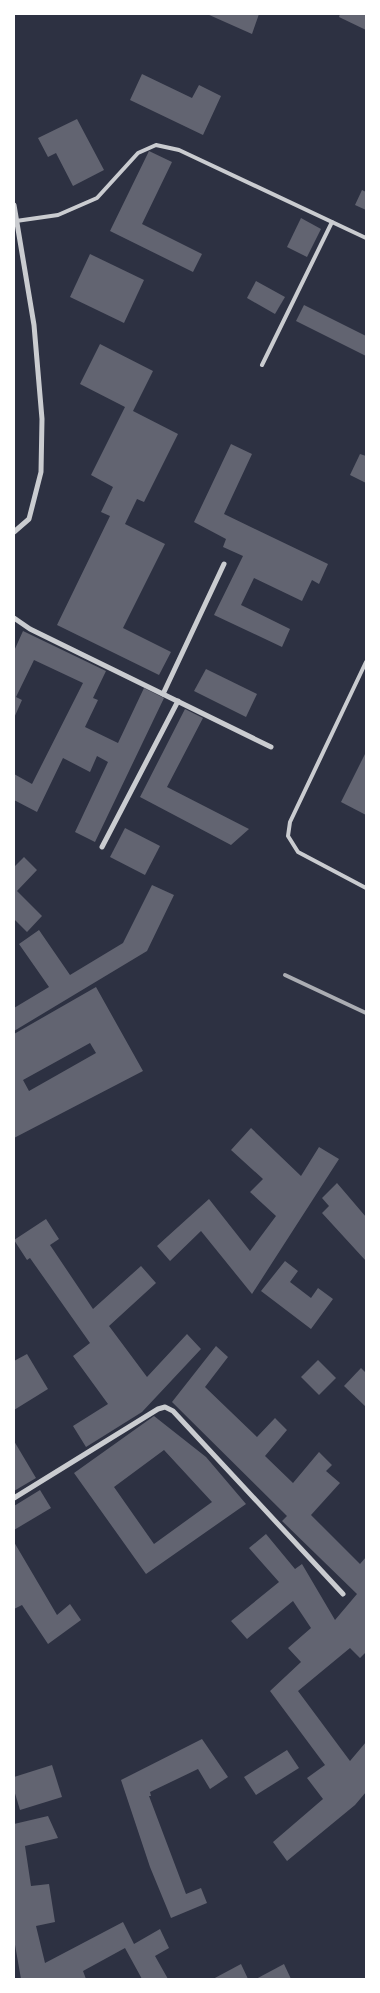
<svg xmlns="http://www.w3.org/2000/svg" width="380" height="1993" viewBox="0 0 380 1993" font-family="Commissioner,sans-serif">
<rect width="100%" height="100%" fill="#2d3142"/>
<g fill="#626471" fill-rule="evenodd">
<polygon points="207,14 259,14 252,34"/>
<polygon points="340,14 366,14 366,30 339,17"/>
<polygon points="142,74 192,98 199,85 221,96 203,135 130,100"/>
<polygon points="77,119 104,170 73,186 56,153 48,157 38,138"/>
<polygon points="149,151 172,162 142,224 202,254 193,272 110,231"/>
<polygon points="362,190 366,192 366,210 355,205"/>
<polygon points="301,218 321,229 307,257 287,247"/>
<polygon points="90,254 144,280 124,323 70,297"/>
<polygon points="256,281 285,297 275,314 247,298"/>
<polygon points="304,305 366,336 366,356 296,321"/>
<polygon points="100,344 153,371 133,411 178,434 144,502 137,499 125,524 165,544 123,628 171,652 159,675 57,625 110,516 101,512 113,487 91,475 125,407 80,384"/>
<polygon points="231,444 252,454 224,514 328,564 319,584 312,580 302,601 254,578 241,605 290,629 282,647 214,615 243,556 223,547 226,539 194,522"/>
<polygon points="360,454 366,456 366,483 350,475"/>
<polygon points="23,631 106,671 93,698 98,700 85,727 118,743 144,688 164,698 95,842 75,832 108,762 97,756 90,772 63,758 37,812 14,800 14,774 32,784 83,683 34,660 16,697 22,700 14,718 14,651"/>
<polygon points="206,669 257,694 246,717 194,691"/>
<polygon points="185,709 203,718 167,787 249,829 231,845 140,797"/>
<polygon points="366,752 366,815 341,802"/>
<polygon points="125,828 160,846 145,875 110,857"/>
<polygon points="24,857 37,870 17,891 42,916 27,932 14,919 14,867"/>
<polygon points="152,885 174,895 147,951 14,1031 14,1008 49,987 19,944 39,930 70,975 123,943"/>
<path d="M96 987 143 1071 14 1138V1034ZM90 1043 96 1053 29 1091 23 1080Z"/>
<polygon points="251,1128 301,1176 319,1147 339,1159 252,1294 201,1231 170,1261 157,1246 209,1199 250,1251 276,1216 250,1192 263,1179 231,1150"/>
<polygon points="337,1183 366,1217 366,1261 322,1213 329,1206 322,1198"/>
<polygon points="46,1219 59,1239 50,1245 93,1309 141,1266 156,1283 109,1326 147,1377 187,1334 201,1349 142,1412 86,1447 73,1426 108,1404 73,1356 90,1343 30,1258 27,1260 14,1240"/>
<polygon points="285,1261 298,1271 290,1282 311,1298 318,1288 333,1299 311,1329 261,1291"/>
<polygon points="216,1346 228,1357 205,1387 257,1437 275,1418 287,1430 265,1456 293,1483 319,1452 332,1465 326,1471 340,1483 311,1515 360,1564 366,1557 366,1652 360,1658 350,1648 298,1691 350,1761 366,1742 366,1792 355,1805 287,1861 273,1842 323,1799 307,1778 325,1765 270,1691 301,1662 288,1648 311,1628 293,1601 247,1639 231,1621 279,1582 249,1548 266,1534 295,1569 302,1564 335,1620 357,1594 282,1521 287,1516 172,1402"/>
<polygon points="27,1354 48,1389 14,1410 14,1361"/>
<polygon points="318,1360 336,1378 319,1395 301,1377"/>
<polygon points="361,1368 366,1373 366,1407 344,1386"/>
<path d="M154 1416 206 1457 246 1504 146 1574 74 1473ZM164 1450 212 1502 154 1544 114 1487Z"/>
<polygon points="14,1441 36,1478 14,1491"/>
<polygon points="40,1490 51,1508 14,1530 14,1506"/>
<polygon points="14,1542 57,1615 70,1604 81,1620 48,1644 22,1605 14,1609"/>
<polygon points="202,1739 228,1777 210,1789 198,1769 150,1792 151,1796 149,1796 186,1894 201,1888 207,1903 171,1918 150,1867 121,1780"/>
<polygon points="287,1750 299,1768 256,1795 244,1777"/>
<polygon points="52,1765 62,1797 20,1810 14,1790 14,1777"/>
<polygon points="48,1816 58,1838 25,1846 31,1886 49,1884 55,1922 36,1926 45,1963 123,1922 134,1944 160,1929 169,1948 155,1956 168,1979 142,1979 125,1948 83,1971 86,1979 21,1979 14,1939 14,1824"/>
<polygon points="241,1964 248,1979 213,1979"/>
<polygon points="284,1964 291,1979 256,1979"/>
</g>
<g fill="none" stroke-linecap="round" stroke-linejoin="round">
<g stroke="#caccd0" stroke-width="4">
<polyline points="16,221 58,215 97,198 138,153 156,145 179,150 366,238"/>
<polyline points="262,365 332,222"/>
<polyline points="366,662 290,822 288,836 298,852 366,888"/>
</g>
<g stroke="#caccd0" stroke-width="5">
<polyline points="14,205 34,325 42,419 41,472 29,519 14,532"/>
<polyline points="14,618 30,629 271,747"/>
<polyline points="163,694 224,564"/>
<polyline points="102,847 178,701"/>
<polyline points="14,1498 158,1409 165,1407 173,1411 343,1594"/>
</g>
<polyline stroke="#abadb3" stroke-width="4" points="285,975 366,1013"/>
</g>
<rect width="380" height="1993" fill="none" stroke="#ffffff" stroke-width="30"/>
</svg>
